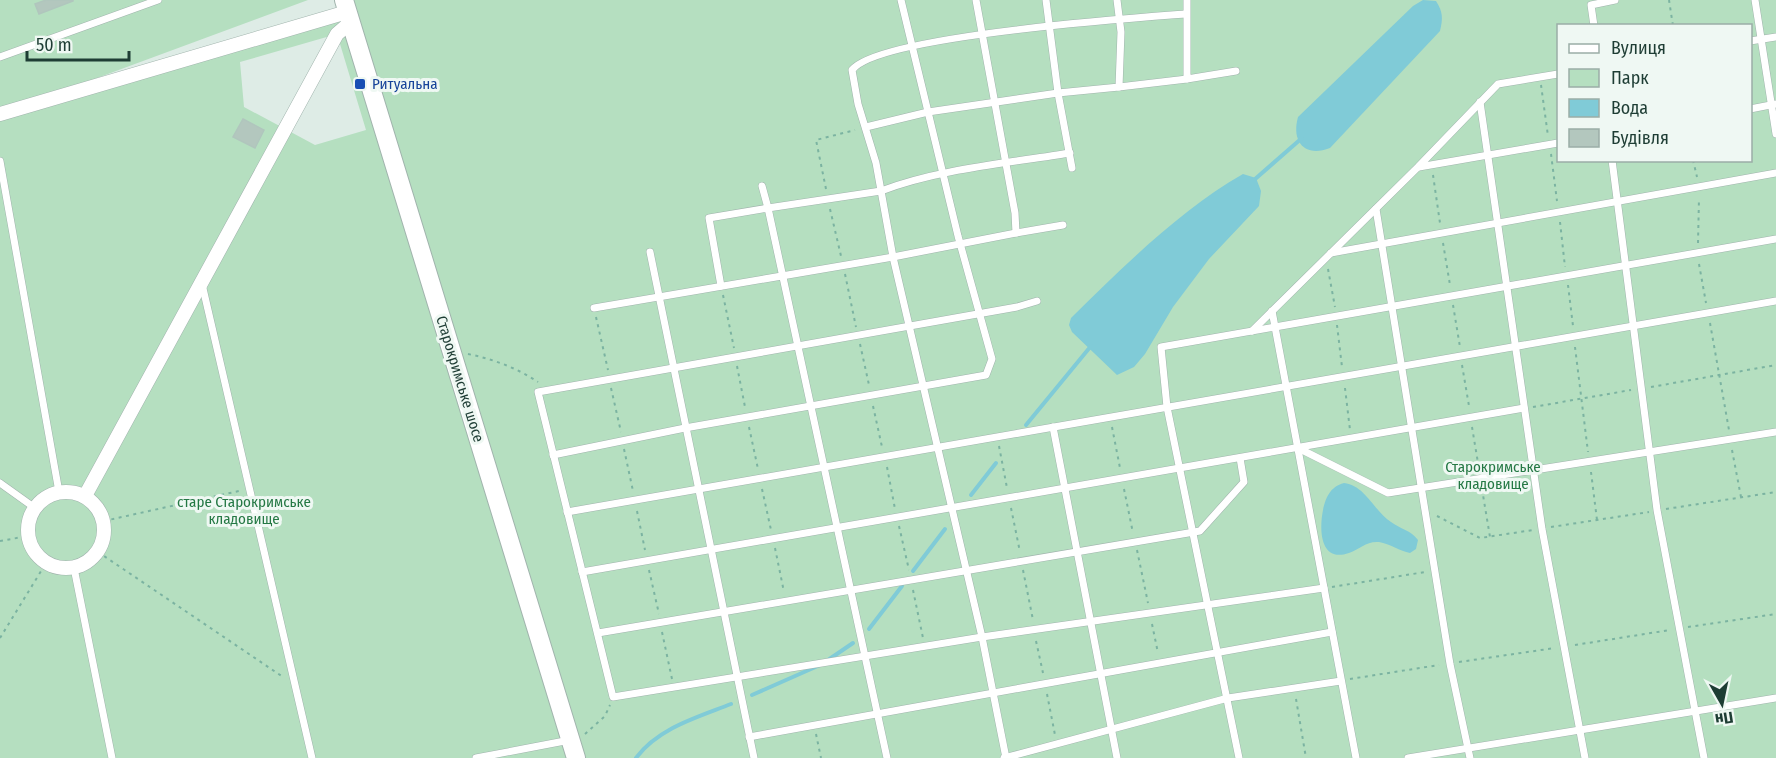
<svg xmlns="http://www.w3.org/2000/svg" width="1776" height="758" viewBox="0 0 1776 758" font-family="'Fira Sans Condensed',sans-serif">
<rect width="100%" height="100%" fill="#deece6"/>
<path fill="#b5dfc0" fill-rule="evenodd" d="M0 0H308L5 112 347 12 344 0H1776V758H0ZM1558 26H1750V160H1558ZM337 34 366 130 315 145 244 107 240 62Z"/>
<g fill="#80cbd7">
<path d="M1423 0 1436 1C1443 12 1443 18 1440 31L1330 148C1305 158 1291 142 1298 117L1413 6Z"/>
<path d="M1243 174 1256 178 1261 191 1259 206 1209 259 1173 307 1145 354 1134 367 1117 375 1072 332 1069 325 1071 318C1122 268 1181 209 1243 174Z"/>
<path d="M1344 483C1366 486 1373 510 1391 522 1400 529 1411 530 1418 540L1416 549 1410 553C1400 551 1390 544 1379 542 1366 541 1360 549 1349 553 1320 563 1319 530 1323 510 1326 497 1330 487 1344 483Z"/>
</g>
<g fill="none" stroke-linecap="round" stroke-linejoin="round">
<g stroke="#80cbd7" stroke-width="4">
<polyline points="1254,180 1302,138"/>
<polyline points="1026,425 1091,346"/>
<polyline points="971,495 996,463"/>
<polyline points="913,571 945,529"/>
<polyline points="869,629 902,586"/>
<polyline points="828,660 853,643"/>
<polyline points="752,695 820,665"/>
<path d="M636 758C658 728 698 717 731 704"/>
</g>
</g>
<g fill="#b3c7be" stroke="#b0c6bd" stroke-width="1.5">
<polygon points="46,0 73,0 73,1 39,14 35,4"/>
<polygon points="243,119 264,130 255,148 233,137"/>
</g>
<g fill="none" stroke-linecap="round" stroke-linejoin="round">
<g stroke="#a1b4ad" stroke-width="8">
<g id="service">
<polyline points="976,0 1015,213 1016,233 1063,225"/>
<polyline points="1046,0 1058,93 1119,87 1121,32 1117,0"/>
<polyline points="1187,0 1187,79 1236,71"/>
<polyline points="1755,0 1776,134"/>
<polyline points="1594,26 1591,5 1615,0"/>
<polyline points="1750,41 1776,37"/>
<polyline points="0,57 158,0"/>
<polyline points="1119,87 1187,79"/>
<polyline points="1480,102 1542,529 1585,758"/>
<polyline points="1750,109 1776,104"/>
<polyline points="866,127 928,112 1058,93 1072,168"/>
<polyline points="1612,160 1657,510 1704,758"/>
<polyline points="0,161 59,492"/>
<polyline points="1419,167 1558,143"/>
<path d="M762 186 768 208 881 191C938 169 1009 163 1070 153"/>
<polyline points="1376,209 1450,664 1470,758"/>
<polyline points="650,252 754,758"/>
<polyline points="1331,253 1776,173"/>
<polyline points="202,284 312,758"/>
<polyline points="721,286 709,218 768,208 887,758"/>
<polyline points="1037,301 1017,307 538,392 613,697 982,637 1324,588"/>
<polyline points="594,308 893,257 1016,233"/>
<polyline points="1272,311 1356,758"/>
<polyline points="1252,331 1418,167 1498,84 1558,74"/>
<polyline points="1053,427 1117,758"/>
<polyline points="1298,448 1388,493 1776,432"/>
<polyline points="553,455 685,428 986,375 992,359 958,236 901,0"/>
<polyline points="0,483 35,508"/>
<polyline points="567,512 1776,301"/>
<polyline points="74,568 112,758"/>
<polyline points="582,572 1524,408"/>
<polyline points="598,633 1200,531 1244,482 1240,458"/>
<polyline points="749,737 1332,632"/>
<polyline points="476,758 570,740"/>
<polyline points="1004,758 1228,698 1341,681"/>
<path d="M1006 758 982 637 893 257 876 163 858 104 852 70C878 36 1133 18 1185 14"/>
<polyline points="1239,758 1167,407 1161,347 1776,239"/>
<polyline points="1408,758 1776,698"/>
</g>
</g>
<g stroke="#a1b4ad" stroke-width="15">
<g id="minor">
<polyline points="0,114 347,12"/>
<circle cx="66" cy="530" r="38"/>
<polyline points="85,496 337,34 351,22"/>
</g>
</g>
<g stroke="#a1b4ad" stroke-width="20">
<polyline id="tertiary" points="344,0 576,758"/>
</g>
<g stroke="#7bb3a1" stroke-width="2" stroke-dasharray="3 4.5" stroke-linecap="butt">
<polyline points="1669,0 1673,26"/>
<polyline points="1541,85 1548,136"/>
<polyline points="1551,154 1557,201"/>
<polyline points="1693,160 1697,177"/>
<polyline points="1433,175 1440,223"/>
<polyline points="826,189 816,140 855,130"/>
<polyline points="830,209 841,256"/>
<polyline points="1560,222 1565,267"/>
<polyline points="1443,243 1450,285"/>
<polyline points="1698,243 1699,198"/>
<polyline points="1699,264 1706,303"/>
<polyline points="1328,269 1335,307"/>
<polyline points="845,274 856,327"/>
<polyline points="1568,285 1573,326"/>
<polyline points="723,295 734,348"/>
<polyline points="1453,305 1460,347"/>
<polyline points="596,317 608,370"/>
<polyline points="1710,323 1729,430"/>
<polyline points="1337,325 1342,367"/>
<polyline points="860,344 869,385"/>
<polyline points="1575,347 1588,452"/>
<path d="M468 354C493 359 517 368 538 382"/>
<polyline points="1462,365 1469,406"/>
<polyline points="737,366 745,407"/>
<polyline points="1651,387 1776,365"/>
<polyline points="611,388 621,432"/>
<polyline points="1345,388 1350,430"/>
<polyline points="873,406 882,447"/>
<polyline points="1533,407 1631,390"/>
<polyline points="749,427 758,469"/>
<polyline points="1112,427 1120,468"/>
<polyline points="1472,427 1479,469"/>
<polyline points="999,446 1007,488"/>
<polyline points="624,449 633,491"/>
<polyline points="1732,450 1741,497"/>
<polyline points="887,467 895,509"/>
<polyline points="1591,472 1597,520"/>
<polyline points="762,489 771,530"/>
<polyline points="1124,489 1133,533"/>
<polyline points="1482,489 1490,537"/>
<polyline points="1011,508 1020,552"/>
<polyline points="1666,509 1776,492"/>
<polyline points="637,511 645,550"/>
<polyline points="1437,516 1480,538 1533,530"/>
<polyline points="104,521 239,491"/>
<polyline points="899,526 909,570"/>
<polyline points="1551,527 1649,512"/>
<polyline points="0,541 28,536"/>
<polyline points="775,548 784,592"/>
<polyline points="1137,550 1148,603"/>
<polyline points="98,552 283,677"/>
<polyline points="649,570 659,614"/>
<polyline points="1023,570 1033,620"/>
<polyline points="1332,587 1425,572"/>
<polyline points="913,590 923,638"/>
<polyline points="1152,624 1158,653"/>
<polyline points="1688,627 1776,614"/>
<polyline points="662,632 672,679"/>
<polyline points="0,638 46,563"/>
<polyline points="1036,641 1043,673"/>
<polyline points="1575,645 1670,630"/>
<polyline points="1459,662 1555,648"/>
<polyline points="1350,679 1439,665"/>
<polyline points="1047,694 1055,735"/>
<polyline points="1296,699 1306,758"/>
<polyline points="585,734 605,716 610,705"/>
<polyline points="816,734 821,758"/>
</g>
<use href="#service" stroke="#fff" stroke-width="7"/>
<use href="#minor" stroke="#fff" stroke-width="14"/>
<use href="#tertiary" stroke="#fff" stroke-width="18"/>
</g>
<rect fill="#1a4fb4" stroke="#eff8f3" stroke-width="2" x="354" y="78" width="12" height="12" rx="3"/>
<g text-anchor="middle" stroke-width="6" stroke-linejoin="round" paint-order="stroke">
<g font-size="15" fill="#164399" stroke="#eff8f3" text-anchor="start">
<text x="372" y="89">Ритуальна</text>
</g>
<g font-size="15" fill="#1e3d34" stroke="#eff8f3">
<text transform="translate(460 379) rotate(73)" y="5">Старокримське шосе</text>
</g>
<g font-size="15" fill="#247844" stroke="#eff8f3">
<text x="1493" y="472">Старокримське<tspan x="1493" dy="17">кладовище</tspan></text>
<text x="244" y="507">старе Старокримське<tspan x="244" dy="17">кладовище</tspan></text>
</g>
</g>
<rect x="1557" y="24" width="195" height="138" fill="#eff8f3" stroke="#9bada7" stroke-width="1.5"/>
<rect x="1569" y="44" width="30" height="9" fill="#ffffff" stroke="#9bada7" stroke-width="1.5"/>
<text x="1611" y="54" font-size="18" fill="#1e3d34">Вулиця</text>
<rect x="1569" y="69" width="30" height="18" fill="#b5dfc0" stroke="#9bada7" stroke-width="1.5"/>
<text x="1611" y="84" font-size="18" fill="#1e3d34">Парк</text>
<rect x="1569" y="99" width="30" height="18" fill="#80cbd7" stroke="#9bada7" stroke-width="1.5"/>
<text x="1611" y="114" font-size="18" fill="#1e3d34">Вода</text>
<rect x="1569" y="129" width="30" height="18" fill="#b3c7be" stroke="#9bada7" stroke-width="1.5"/>
<text x="1611" y="144" font-size="18" fill="#1e3d34">Будівля</text>
<g transform="translate(1722 704) rotate(171)" stroke="#eff8f3" stroke-width="4.5" paint-order="stroke">
<path d="M0-4.5L10 22L0 15L-10 22Z" fill="#1e3d34"/>
<text y="-9" font-size="16" font-weight="bold" text-anchor="middle" fill="#1e3d34">Пн</text>
</g>
<path d="M27 51v9h102v-9" fill="none" stroke="#1e3d34" stroke-width="3"/>
<text x="36" y="51" font-size="18" fill="#1e3d34" stroke="#eff8f3" stroke-width="4.5" paint-order="stroke">50 m</text>
</svg>
